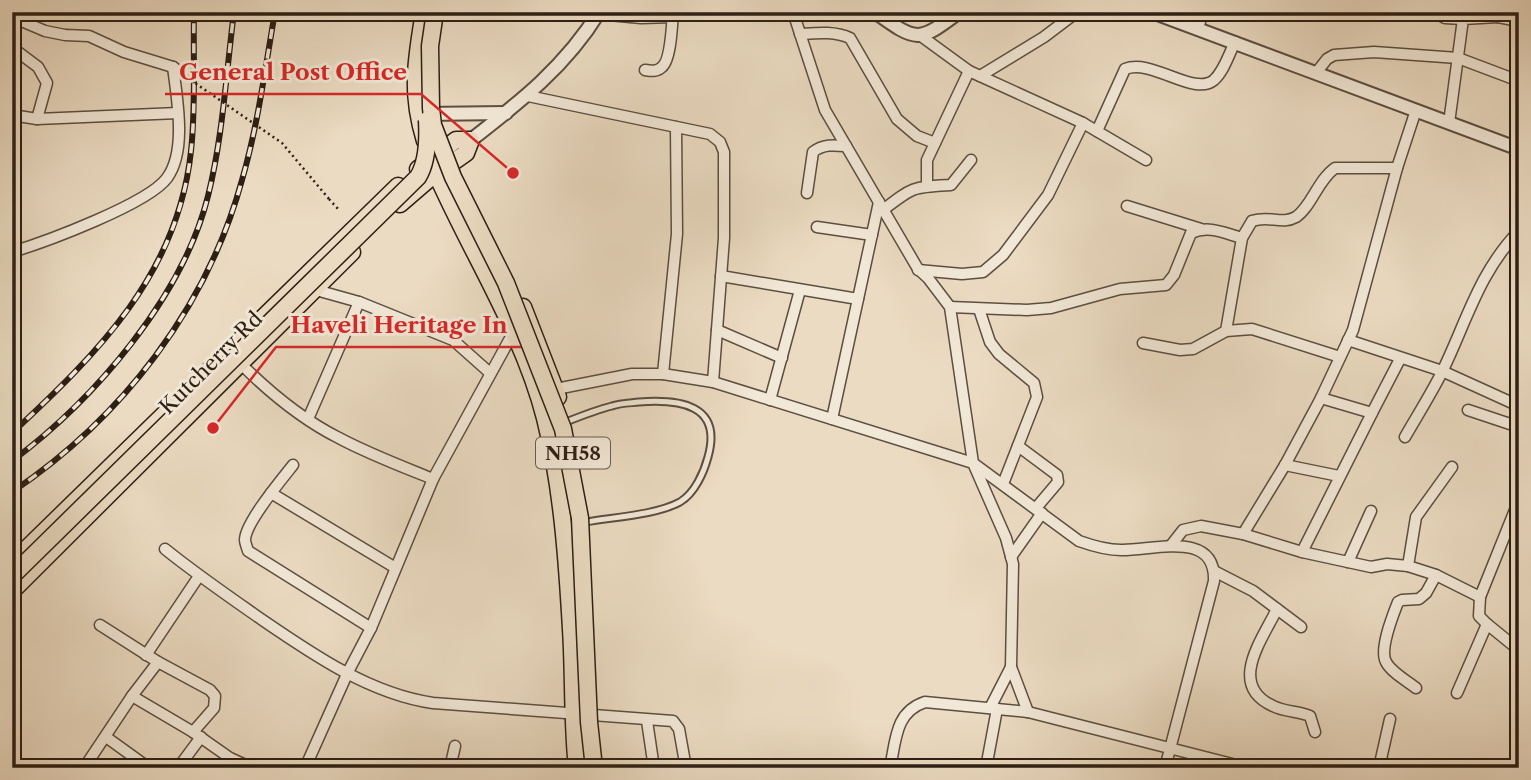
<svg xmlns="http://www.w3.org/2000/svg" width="1531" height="780" viewBox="0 0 1531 780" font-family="'Libre Caslon Text',serif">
<rect width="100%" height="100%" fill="#ebdbc2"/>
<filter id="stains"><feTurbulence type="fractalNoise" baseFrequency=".00286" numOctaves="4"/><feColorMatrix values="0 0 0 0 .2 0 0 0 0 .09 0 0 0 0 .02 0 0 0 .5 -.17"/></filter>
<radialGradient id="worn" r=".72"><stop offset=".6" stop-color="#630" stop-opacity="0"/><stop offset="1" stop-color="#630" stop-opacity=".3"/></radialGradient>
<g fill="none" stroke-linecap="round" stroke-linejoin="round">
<g stroke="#5c4e40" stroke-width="9">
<path id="service" d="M566 422C581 416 596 410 612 406 620 403 630 403 639 402 679 399 723 404 708 457 704 472 695 493 680 502 656 515 614 517 586 522"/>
</g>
<g stroke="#5c4e40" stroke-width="13">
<g id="minor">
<path d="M793 12 825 110 918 269 928 278 950 307 973 463 1079 541C1093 546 1106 550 1121 550 1152 551 1216 529 1214 581L1165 768"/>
<polyline points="1434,12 1445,18 1463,19"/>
<polyline points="598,14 641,18 673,17"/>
<polyline points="12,17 45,31 65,35 89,36 124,52 173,67 182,74"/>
<polyline points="1498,17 1519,21"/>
<polyline points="1198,28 1203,12"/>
<path d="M800 34C817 33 834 31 850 38L897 119 917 136 935 143"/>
<polyline points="921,36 969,71 1083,123 1146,160"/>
<polyline points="12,44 14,49 38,67 47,83 37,119"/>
<path d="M645 70C651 71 657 72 662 67 671 60 672 24 673 12"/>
<polyline points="1316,73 1327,59 1334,55 1374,52 1458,58 1519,81"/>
<polyline points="980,76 1044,37 1077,12"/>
<polyline points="528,96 710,134 720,142 724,152 724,238 713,382"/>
<polyline points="12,115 37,119 178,113"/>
<polyline points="1449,123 1463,19 1498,17 1503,12"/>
<path d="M1097 131 1125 69C1152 58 1194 97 1214 80 1224 71 1229 54 1235 42"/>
<polyline points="1397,168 1416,110"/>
<polyline points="927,185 927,160 969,71"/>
<path d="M807 193 813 152C823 144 834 145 846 146"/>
<polyline points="1127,206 1201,229"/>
<path d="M883 210C914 186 913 187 951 185L971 160"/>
<polyline points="817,227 872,235"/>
<path d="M12 252C45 242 148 204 167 178 187 151 177 99 173 67"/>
<polyline points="918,270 962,274 983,272 1003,255 1048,195 1083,123"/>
<polyline points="721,276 858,299"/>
<polyline points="316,290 359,302 453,340 490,373"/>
<path d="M950 307 1027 310 1051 308 1120 289 1166 285 1174 275 1191 233C1209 225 1224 233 1242 238"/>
<polyline points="979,309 990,342 999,354 1034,383 1037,397 1003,484"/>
<polyline points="717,330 782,358"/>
<path d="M1226 331 1242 238 1252 221C1269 215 1282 225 1296 217 1311 207 1318 180 1335 168H1397L1353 330 1321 398 1285 465 1243 534"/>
<polyline points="1348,340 1442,371 1519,406"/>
<polyline points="1143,343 1180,350 1193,349 1226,331 1252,329 1340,357"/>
<path d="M240 363C268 391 303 420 339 438 369 454 401 466 433 479"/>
<polyline points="663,374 677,234 676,127"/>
<polyline points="551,390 632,374 663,374 713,382 973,463 1006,538 1013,564 1011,667 1028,712"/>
<polyline points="770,400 800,290"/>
<polyline points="1468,410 1519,427"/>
<polyline points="1372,413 1400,359"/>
<polyline points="308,419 359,302"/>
<polyline points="832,419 879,202"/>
<path d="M1405 437C1417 416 1431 394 1442 372 1466 323 1479 272 1519 231"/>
<polyline points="1018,446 1057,475 1058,482 1036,508"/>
<path d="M293 465C282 479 245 523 245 540 245 543 247 547 248 551L371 628"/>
<polyline points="1285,465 1339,476"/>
<polyline points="271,493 394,567"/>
<polyline points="1172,544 1183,530 1201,526 1243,534 1302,552 1371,567 1387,564 1408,566 1436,575 1480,597 1519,500"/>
<path d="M165 549C196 574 228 596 261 619 312 654 370 694 433 703L673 721 679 729 686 768"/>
<polyline points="1302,552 1372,413 1321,398"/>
<polyline points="1011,557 1042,513"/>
<polyline points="1348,562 1371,511"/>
<polyline points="1408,566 1416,517 1452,467"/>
<polyline points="1214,571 1253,591 1301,627"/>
<polyline points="1480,597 1479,616 1487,624 1519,650"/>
<path d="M1277 609C1262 640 1227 685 1273 706 1285 712 1298 711 1310 716L1315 732"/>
<polyline points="100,625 158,662 210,690 215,696 214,708 193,732"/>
<polyline points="146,655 199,576"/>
<polyline points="158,662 132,696 193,732 230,758 252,768"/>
<path d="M1416 688C1407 681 1391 672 1386 662 1379 649 1393 615 1398 602L1402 600 1419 599 1426 593 1436 575"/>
<polyline points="1457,693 1487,624"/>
<polyline points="990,708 1011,667"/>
<polyline points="647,721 654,768"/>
<polyline points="106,737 149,768"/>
<polyline points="307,764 322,768"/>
<polyline points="84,768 132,696"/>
<polyline points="178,768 201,737"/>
<polyline points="224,768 230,758"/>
<polyline points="305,768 348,672 371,628 433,479 513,333"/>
<polyline points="450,768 455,746"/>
<path d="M890 768C896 740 895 712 925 702L1028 712 1248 768"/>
<polyline points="986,768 997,709"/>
<polyline points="1379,768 1390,719"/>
<polyline points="1515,768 1519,754"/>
</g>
</g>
<g stroke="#5c4e40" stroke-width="16">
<g id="tertiary">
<path d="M875 12C917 42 918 43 959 12"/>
<polyline points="1152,12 1519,149"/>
<polyline points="423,114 506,113"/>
<path d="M471 140C520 102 566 66 599 12"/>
</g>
</g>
<g stroke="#2d1f14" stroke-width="19">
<g id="trunk">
<path d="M424 12C416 61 410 92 425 141"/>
<path d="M433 166C469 250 522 329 545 418 562 487 567 559 571 629 574 676 572 722 577 768"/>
<polyline points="400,204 429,179 466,153 471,140 456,140 418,169"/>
<polyline points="523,307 558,397"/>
<polyline points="12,563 398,186"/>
<polyline points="12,591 352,252"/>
</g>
</g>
<polyline stroke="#2d1f14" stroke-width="2.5" stroke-dasharray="2 3.5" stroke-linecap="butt" points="329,199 339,210"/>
<use href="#service" stroke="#f2e8d7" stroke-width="5"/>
<use href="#minor" stroke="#f2e8d7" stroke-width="10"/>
<use href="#tertiary" stroke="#f2e8d7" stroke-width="12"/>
<use href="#trunk" stroke="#ebdbc2" stroke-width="16"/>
<g stroke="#2d1f14" stroke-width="6">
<g id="rail">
<path d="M12 433C98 353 178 274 191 151 196 106 193 58 194 12"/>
<path d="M12 461C94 400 183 297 208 196 223 136 226 74 234 12"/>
<path d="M12 492C122 418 207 308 242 180 258 125 265 69 275 12"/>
</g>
</g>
<use href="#rail" stroke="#f2e8d7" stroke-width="3.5" stroke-dasharray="10" stroke-linecap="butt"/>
<g stroke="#2d1f14" stroke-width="19" stroke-linecap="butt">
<g id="trunk-bridge">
<polyline points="435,12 430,46 431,108 433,125 453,177 506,283 563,429 580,518 589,722 594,768"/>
<path d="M12 576 418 177C428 161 428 138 427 120"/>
</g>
</g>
<polyline stroke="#2d1f14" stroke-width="2.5" stroke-dasharray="2 3.5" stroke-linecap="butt" points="182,74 282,143 329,199"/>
<use href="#trunk-bridge" stroke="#ebdbc2" stroke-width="16"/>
</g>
<g text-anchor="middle" stroke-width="6" stroke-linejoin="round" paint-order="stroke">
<rect fill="#f2e8d7" stroke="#685b4e" stroke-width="2" x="536" y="437.5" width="74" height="31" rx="5"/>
<g font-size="19" font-weight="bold" fill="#2d1f14">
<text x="573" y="460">NH58</text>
</g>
<g font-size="21" fill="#2d1f14" stroke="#f2e8d7">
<text transform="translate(211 363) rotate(-45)" y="7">Kutcherry Rd</text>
</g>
</g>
<path fill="none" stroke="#d62828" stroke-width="2.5" d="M513 173L421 94H165M213 428L276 347H521"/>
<g fill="#d62828" stroke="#f2e8d7" stroke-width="2.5">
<circle cx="513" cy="173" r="7"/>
<circle cx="213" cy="428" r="7"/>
</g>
<g font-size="23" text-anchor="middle" font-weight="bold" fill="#d62828" stroke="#f2e8d7" stroke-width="6" stroke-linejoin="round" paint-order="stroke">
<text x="293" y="80">General Post Office</text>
<text x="399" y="333">Haveli Heritage In</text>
</g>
<rect width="1531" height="780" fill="none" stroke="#ebdbc2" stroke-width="42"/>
<rect x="14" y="14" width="1503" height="752" fill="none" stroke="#2d1f14" stroke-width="3.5"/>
<rect x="21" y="21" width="1489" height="738" fill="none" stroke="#2d1f14" stroke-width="2"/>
<rect width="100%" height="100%" filter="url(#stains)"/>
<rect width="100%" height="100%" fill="url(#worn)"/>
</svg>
